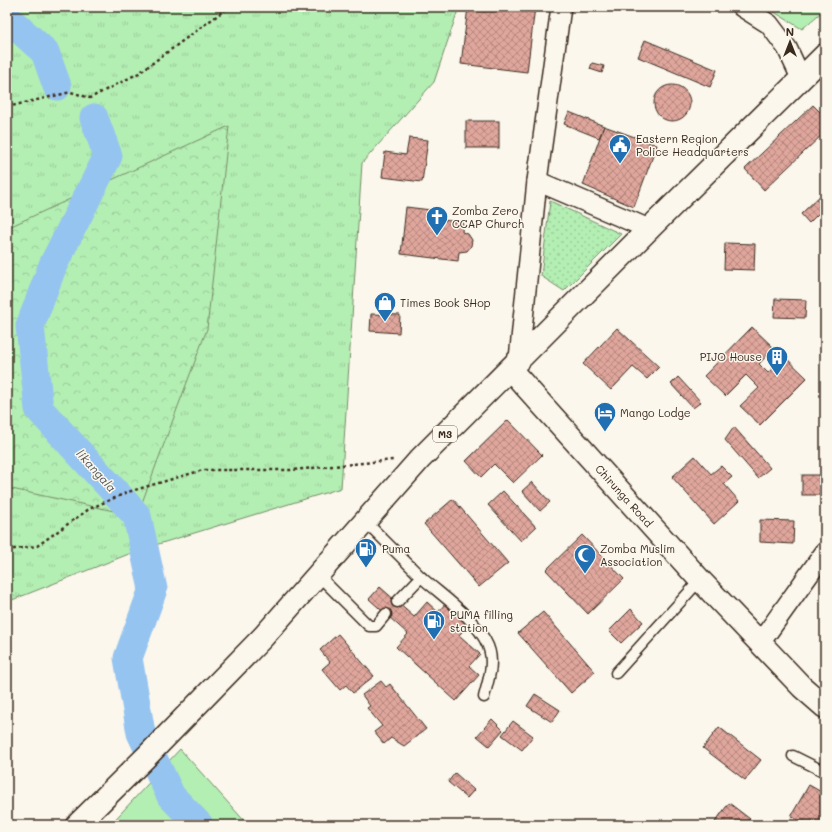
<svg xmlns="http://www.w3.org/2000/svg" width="832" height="832" viewBox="0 0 832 832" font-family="Mali,sans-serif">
<defs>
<pattern id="grass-tufts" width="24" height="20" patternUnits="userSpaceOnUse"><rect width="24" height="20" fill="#b3eeb3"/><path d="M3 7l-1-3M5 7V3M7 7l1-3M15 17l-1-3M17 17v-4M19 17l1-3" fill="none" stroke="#9bcc9a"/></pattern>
<pattern id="forest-crowns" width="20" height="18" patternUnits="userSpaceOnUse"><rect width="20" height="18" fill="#b3eeb3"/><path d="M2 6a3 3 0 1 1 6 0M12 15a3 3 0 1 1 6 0" fill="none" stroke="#9bcc9a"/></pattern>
<pattern id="garden-dots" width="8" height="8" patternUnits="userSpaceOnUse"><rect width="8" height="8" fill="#b3eeb3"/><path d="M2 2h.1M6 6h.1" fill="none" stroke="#9bcc9a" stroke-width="1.8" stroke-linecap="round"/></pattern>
<pattern id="building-cross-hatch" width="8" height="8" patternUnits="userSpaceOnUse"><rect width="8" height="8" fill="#dfa69c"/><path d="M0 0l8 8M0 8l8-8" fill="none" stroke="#b6877f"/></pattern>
</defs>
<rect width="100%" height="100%" fill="#fbf7ec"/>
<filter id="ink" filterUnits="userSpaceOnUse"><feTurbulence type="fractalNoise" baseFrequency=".025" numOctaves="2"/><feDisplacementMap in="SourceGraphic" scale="8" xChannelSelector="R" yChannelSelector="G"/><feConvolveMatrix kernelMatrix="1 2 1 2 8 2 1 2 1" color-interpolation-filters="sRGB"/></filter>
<g filter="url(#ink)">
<polygon fill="url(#grass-tufts)" stroke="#778c68" points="7,7 459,7 434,82 362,163 341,488 139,550 7,602"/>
<polygon fill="url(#forest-crowns)" stroke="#778c68" points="229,126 207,329 137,516 7,488 7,228"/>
<g fill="#b3eeb3" stroke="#778c68">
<polygon points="766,7 825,7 825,9 802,29"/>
<polygon points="180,749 248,825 110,825"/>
</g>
<polygon fill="url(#garden-dots)" stroke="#778c68" points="550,201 621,234 564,291 541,276"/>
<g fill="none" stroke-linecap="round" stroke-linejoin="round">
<g stroke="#96c4f0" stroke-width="29">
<polyline points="7,18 45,52 57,86"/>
<polyline points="94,118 108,156 53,265 30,326 39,409 137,516 153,589 128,658 141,733 171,796 199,825"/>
</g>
</g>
<g fill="url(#building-cross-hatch)" stroke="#3b2a1e">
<polygon points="468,7 535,7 527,72 461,64"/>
<polygon points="645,40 717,70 710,87 638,57"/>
<polygon points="592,63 604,66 602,73 590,69"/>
<circle cx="672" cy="103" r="18"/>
<polygon points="813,105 825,117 825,132 764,190 745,169"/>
<polygon points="569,112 604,126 599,138 564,124"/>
<rect x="466" y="121" width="33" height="27"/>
<polygon points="604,126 657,145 634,207 583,185"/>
<polygon points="409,138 428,140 422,182 382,177 385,152 406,155"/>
<polygon points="825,191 825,207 809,223 801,214"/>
<polygon points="406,207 431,210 430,219 463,222 462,232 468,234 472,240 471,246 467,251 459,252 458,261 401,254"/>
<polygon points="725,243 755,244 754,270 724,269"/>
<polygon points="775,299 806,300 805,318 774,317"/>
<polygon points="371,314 400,315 399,333 370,331"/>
<polygon points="752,327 774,348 759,364 768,373 784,356 807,378 760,425 740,406 759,388 746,375 725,396 704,376"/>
<polygon points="617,328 659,367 647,379 633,367 611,390 583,364"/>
<polygon points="678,377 701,402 693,408 671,384"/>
<polygon points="508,420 542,455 513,483 494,464 481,477 466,461"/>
<polygon points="734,427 770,468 758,478 725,440"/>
<polygon points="695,456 711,474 721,466 732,477 724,484 739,501 714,524 672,477"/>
<rect x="802" y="475" width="23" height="20"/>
<polygon points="532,482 550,502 540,511 522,491"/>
<polygon points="503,491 536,527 521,541 488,505"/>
<polygon points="453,499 508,563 479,587 424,524"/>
<polygon points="760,520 794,521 793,544 760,542"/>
<polygon points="582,535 624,579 588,614 546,570"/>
<polygon points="380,587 414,617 427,602 438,612 446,603 470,624 459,635 480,654 469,666 479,675 456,701 396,647 408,634 369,599"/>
<polygon points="631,609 643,622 621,643 609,631"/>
<polygon points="543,612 595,672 571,693 518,633"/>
<polygon points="338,634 374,676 353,693 346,685 340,690 322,669 330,662 320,650"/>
<polygon points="381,681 386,687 390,684 426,729 404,746 391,738 384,744 374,732 382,726 367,708 370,706 362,695"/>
<polygon points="535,694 560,710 552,722 527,706"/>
<polygon points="492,719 503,730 489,746 477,736"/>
<polygon points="513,721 533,736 522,750 502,735"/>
<polygon points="719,727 761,760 745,780 703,748"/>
<polygon points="455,773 474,790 467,798 448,782"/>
<polygon points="809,785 825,794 825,825 806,825 791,816"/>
<polygon points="729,803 750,819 746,825 718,825 715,822"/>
</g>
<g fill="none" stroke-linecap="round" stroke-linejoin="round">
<g stroke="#3b2a1e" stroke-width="13">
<g id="service">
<path d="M365 521C383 539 402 558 421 577 442 596 477 619 488 646 495 663 488 681 484 697"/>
<polyline points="318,575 369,626 376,626 386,614"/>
<polyline points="397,602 421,577"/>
<polyline points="616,673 700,580"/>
<polyline points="793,756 825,772"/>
</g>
</g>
<g stroke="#3b2a1e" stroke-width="22">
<g id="minor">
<polyline points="742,7 769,24 787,48 801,78"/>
<polyline points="537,181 649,229"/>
<polyline points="519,359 537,181 561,7"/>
<polyline points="760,643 825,552"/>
</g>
</g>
<g stroke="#3b2a1e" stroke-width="25">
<polyline id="tertiary" points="510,369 700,580 802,687 825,707"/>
</g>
<g stroke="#3b2a1e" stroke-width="25">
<polyline id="trunk" points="77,825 148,755 263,637 420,459 649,229 825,55"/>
</g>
<g stroke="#3b2a1e" stroke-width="2.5" stroke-dasharray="3 3" stroke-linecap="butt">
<polyline points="7,107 71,92 90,98 139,73 226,9 232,7"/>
<polyline points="7,550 37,546 89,509 128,492 203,470 293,470 393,460"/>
</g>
<use href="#service" stroke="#fbf7ec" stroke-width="10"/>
<use href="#minor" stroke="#fbf7ec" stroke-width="19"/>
<use href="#tertiary" stroke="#fbf7ec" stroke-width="22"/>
<use href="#trunk" stroke="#fbf7ec" stroke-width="22"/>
</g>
</g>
<defs>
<g id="civic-pin" transform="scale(1.15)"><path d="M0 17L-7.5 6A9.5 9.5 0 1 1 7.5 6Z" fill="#1f6fb2" stroke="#fbf7ec"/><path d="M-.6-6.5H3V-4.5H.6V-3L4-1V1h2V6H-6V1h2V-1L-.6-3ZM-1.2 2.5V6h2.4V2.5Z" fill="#fff"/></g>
<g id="church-pin" transform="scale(1.15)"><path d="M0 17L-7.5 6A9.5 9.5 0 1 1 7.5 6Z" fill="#1f6fb2" stroke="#fbf7ec"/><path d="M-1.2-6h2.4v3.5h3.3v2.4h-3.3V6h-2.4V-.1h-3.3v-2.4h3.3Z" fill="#fff"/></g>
<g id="shop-pin" transform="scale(1.15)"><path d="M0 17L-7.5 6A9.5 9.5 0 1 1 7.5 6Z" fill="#1f6fb2" stroke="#fbf7ec"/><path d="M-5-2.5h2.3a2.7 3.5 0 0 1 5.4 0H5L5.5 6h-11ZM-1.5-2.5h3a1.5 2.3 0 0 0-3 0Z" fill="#fff"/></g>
<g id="building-pin" transform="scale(1.15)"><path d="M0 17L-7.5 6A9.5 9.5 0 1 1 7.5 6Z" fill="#1f6fb2" stroke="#fbf7ec"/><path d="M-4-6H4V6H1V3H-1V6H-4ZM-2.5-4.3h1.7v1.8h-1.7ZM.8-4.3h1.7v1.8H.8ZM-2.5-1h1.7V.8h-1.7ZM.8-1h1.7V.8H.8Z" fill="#fff"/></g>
<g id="hotel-pin" transform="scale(1.15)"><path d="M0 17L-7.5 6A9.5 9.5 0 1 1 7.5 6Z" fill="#1f6fb2" stroke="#fbf7ec"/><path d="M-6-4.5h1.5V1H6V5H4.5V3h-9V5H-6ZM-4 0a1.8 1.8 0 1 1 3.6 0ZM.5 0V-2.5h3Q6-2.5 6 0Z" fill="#fff"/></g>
<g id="fuel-pin" transform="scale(1.15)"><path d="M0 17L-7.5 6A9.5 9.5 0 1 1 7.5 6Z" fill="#1f6fb2" stroke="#fbf7ec"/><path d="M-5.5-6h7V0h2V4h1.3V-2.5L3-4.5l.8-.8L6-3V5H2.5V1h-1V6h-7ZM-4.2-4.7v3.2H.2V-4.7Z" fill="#fff"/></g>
<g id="mosque-pin" transform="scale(1.15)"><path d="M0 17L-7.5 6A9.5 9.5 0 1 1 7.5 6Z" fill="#1f6fb2" stroke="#fbf7ec"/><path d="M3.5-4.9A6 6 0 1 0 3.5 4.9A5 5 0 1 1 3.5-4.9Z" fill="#fff"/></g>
</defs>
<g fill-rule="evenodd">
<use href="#civic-pin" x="620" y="145"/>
<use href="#church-pin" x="437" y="217"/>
<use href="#shop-pin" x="385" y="303"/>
<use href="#building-pin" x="777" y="357"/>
<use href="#hotel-pin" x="605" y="413"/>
<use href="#fuel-pin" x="366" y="549"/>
<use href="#mosque-pin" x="585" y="555"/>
<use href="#fuel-pin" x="434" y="621"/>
</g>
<g text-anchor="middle" stroke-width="3" stroke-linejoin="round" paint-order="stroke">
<rect fill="#fbf7ec" stroke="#75685c" stroke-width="1" x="433" y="426" width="24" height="16" rx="3"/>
<g font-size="10" font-weight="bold" fill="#3b2a1e">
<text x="445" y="438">M3</text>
</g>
<g font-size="11" fill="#3b2a1e" stroke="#fbf7ec" text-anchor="start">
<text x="636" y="143">Eastern Region<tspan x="636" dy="13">Police Headquarters</tspan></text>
<text x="452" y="215">Zomba Zero<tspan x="452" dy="13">CCAP Church</tspan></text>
<text x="400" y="307">Times Book SHop</text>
<text x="762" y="361" text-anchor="end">PIJO House</text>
<text x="620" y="417">Mango Lodge</text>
<text x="382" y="553">Puma</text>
<text x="600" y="553">Zomba Muslim<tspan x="600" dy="13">Association</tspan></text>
<text x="450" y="619">PUMA filling<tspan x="450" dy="13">station</tspan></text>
</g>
<g font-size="11" fill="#3b2a1e" stroke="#fbf7ec">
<text transform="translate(624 496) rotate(48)" y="4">Chirunga Road</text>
</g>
<g font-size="12" font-style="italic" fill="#56585d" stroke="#fbf7ec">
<text transform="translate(96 471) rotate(48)" y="4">likangala</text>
</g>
</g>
<rect width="832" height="832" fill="none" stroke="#fbf7ec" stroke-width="24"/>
<rect x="12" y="12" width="808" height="808" fill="none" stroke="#3b2a1e" stroke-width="1.5" filter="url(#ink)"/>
<g transform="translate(790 42)" stroke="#fbf7ec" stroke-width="3" paint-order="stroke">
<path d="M0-3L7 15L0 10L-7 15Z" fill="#3b2a1e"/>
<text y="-6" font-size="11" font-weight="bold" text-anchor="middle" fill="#3b2a1e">N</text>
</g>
</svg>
